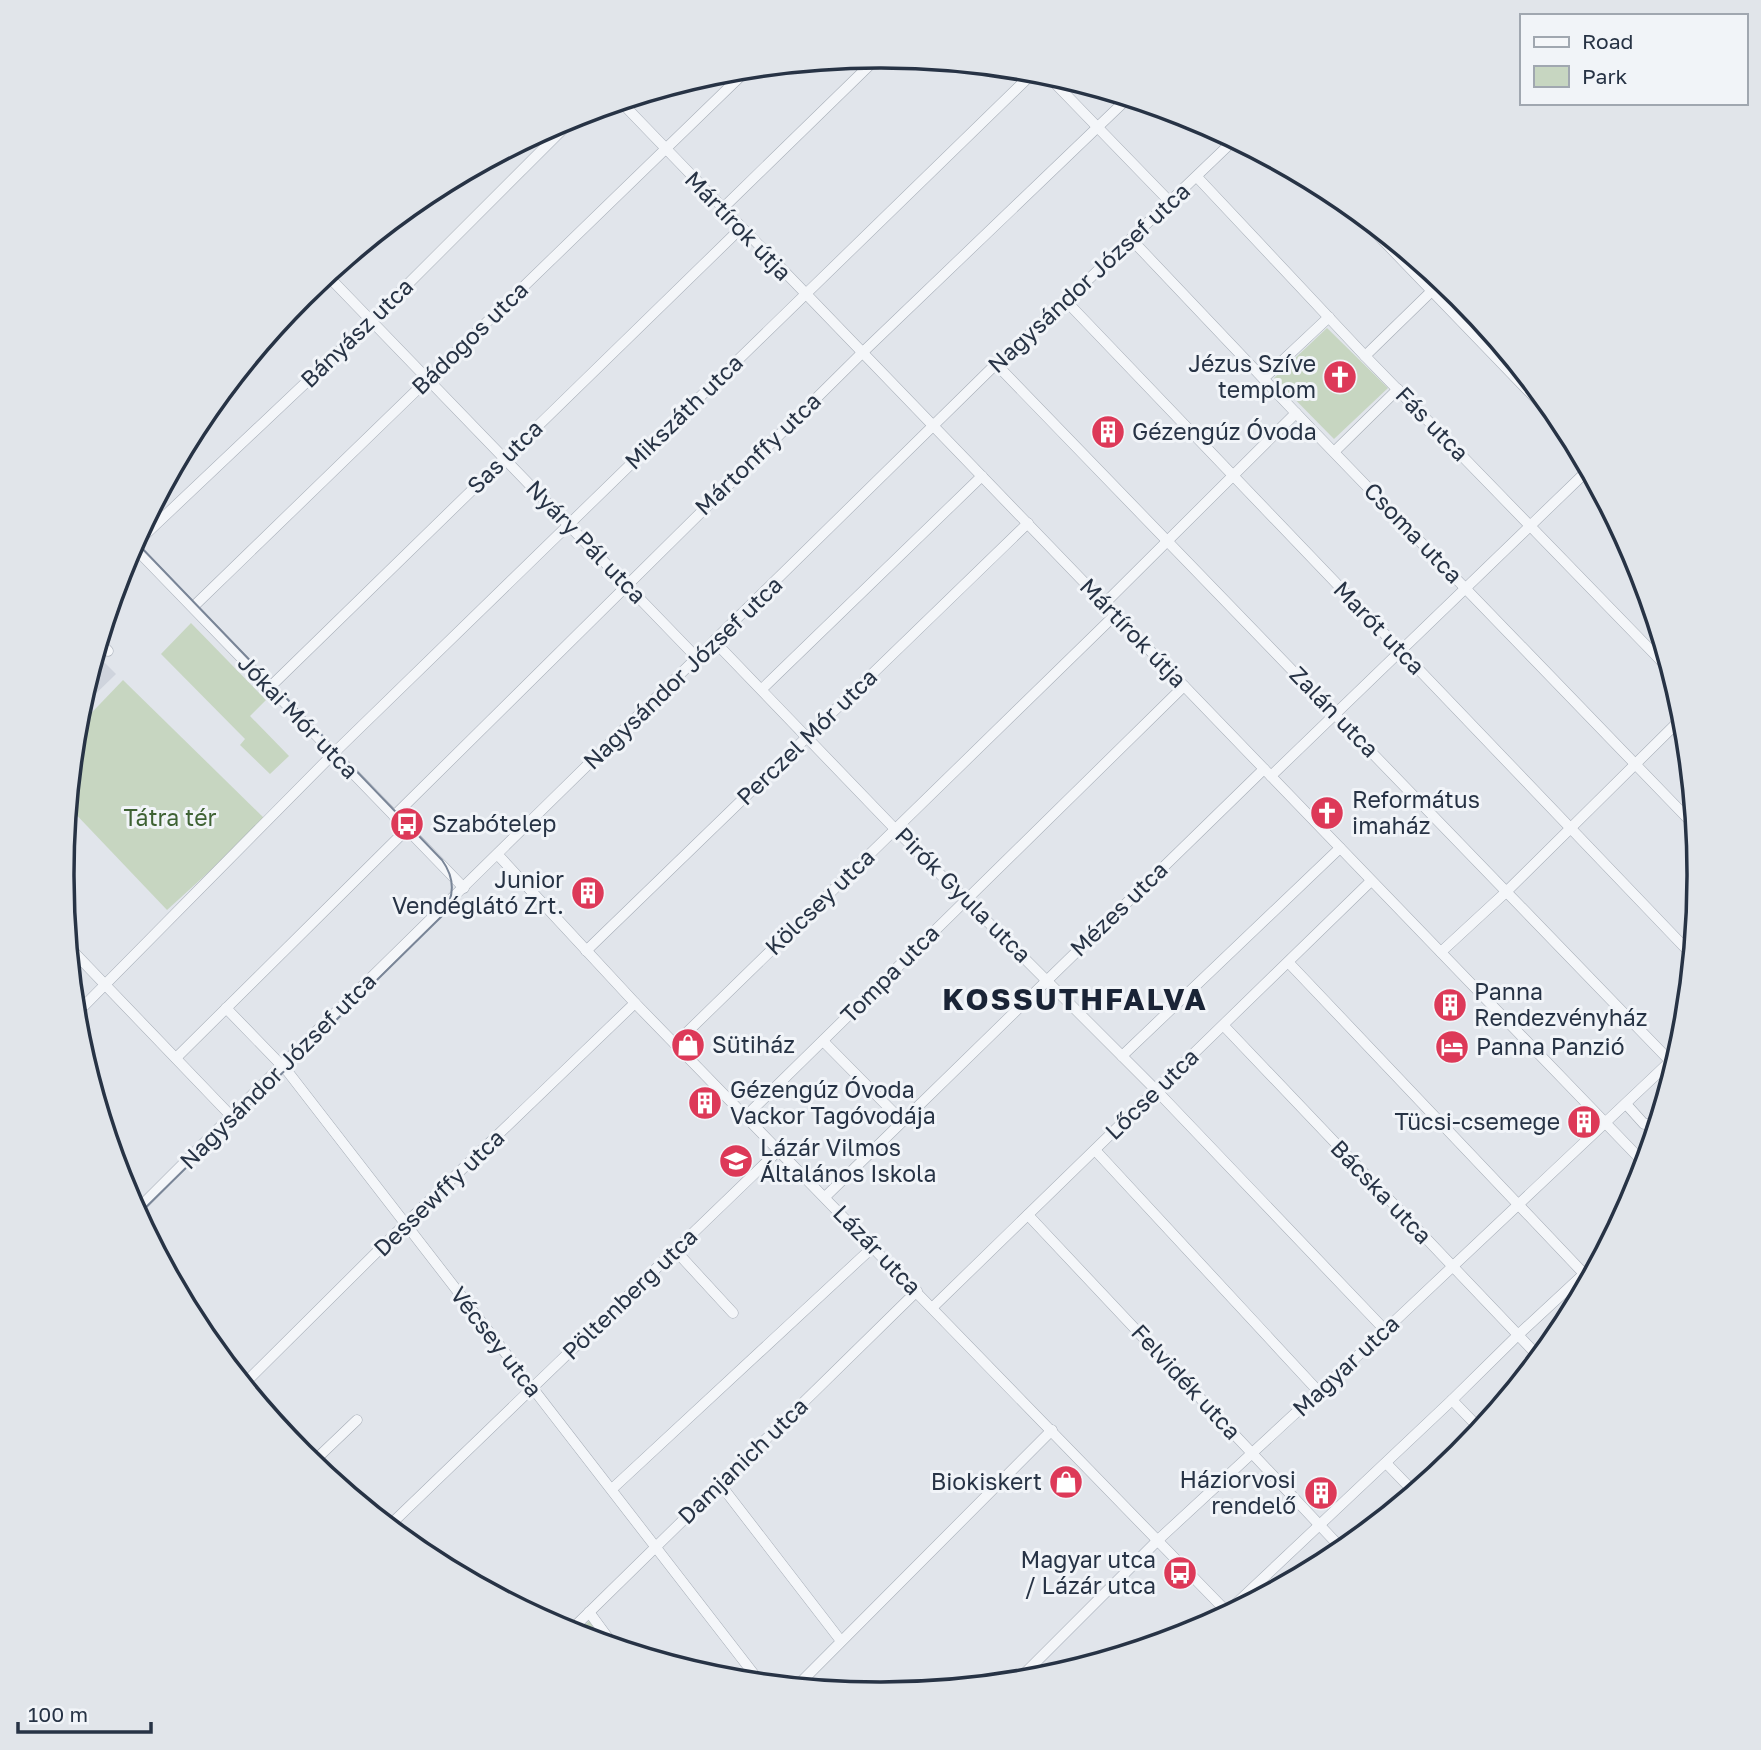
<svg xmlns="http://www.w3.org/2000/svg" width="1761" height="1750" viewBox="0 0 1761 1750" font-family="'Golos Text',sans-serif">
<rect width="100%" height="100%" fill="#e1e5eb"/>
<polygon fill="#cfd4dd" points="96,654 116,674 79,710"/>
<g fill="#c7d6c1">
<polygon points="1327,328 1388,388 1334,439 1274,378"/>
<polygon points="191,623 266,700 250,716 289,756 270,774 240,745 245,739 161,654"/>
<polygon points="123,680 266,820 167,910 68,806 76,729"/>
<polygon points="589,1621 606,1644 576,1634"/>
</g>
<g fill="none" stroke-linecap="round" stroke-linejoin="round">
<g stroke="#a5acb6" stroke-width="11">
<g id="minor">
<polyline points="1045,73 1170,202"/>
<polyline points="621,102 1645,1164"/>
<polyline points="1197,177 1365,356 1670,670"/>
<polyline points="1349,205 1568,432"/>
<polyline points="722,209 879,56"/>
<polyline points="1131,239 1294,411 1695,826"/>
<polyline points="327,275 698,659"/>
<polyline points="1066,301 1692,955"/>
<polyline points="1365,356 1442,281"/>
<polyline points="996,364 1670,1061"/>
<polyline points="1264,378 1329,317"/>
<polyline points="1335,451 1398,389"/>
<polyline points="132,545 464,888"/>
<polyline points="133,546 372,320 577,115"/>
<polyline points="1105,603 1296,413"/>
<polyline points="193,607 748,69"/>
<polyline points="99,642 108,651"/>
<polyline points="715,642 895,829 1155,1089 1385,1330"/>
<polyline points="270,687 741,228"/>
<polyline points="762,689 982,476"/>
<polyline points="1271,776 1588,470"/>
<polyline points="394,816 862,353 1128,98"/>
<polyline points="498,855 635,1003 1228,1613"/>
<polyline points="68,946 232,1117"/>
<polyline points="586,951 1028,523"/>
<polyline points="1441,952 1506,892 1684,716"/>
<polyline points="1289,963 1589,1279"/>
<polyline points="226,1008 288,1072 760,1682"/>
<polyline points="75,1015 337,750 1035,71"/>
<polyline points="1224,1026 1539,1357"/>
<polyline points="823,1041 902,1121"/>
<polyline points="675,1044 1116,614"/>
<polyline points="1122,1056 1340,848"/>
<polyline points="176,1058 407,829"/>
<polyline points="1626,1104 1644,1124 1657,1124"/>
<polyline points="746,1116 1184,686"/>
<polyline points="1095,1150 1319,1392"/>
<polyline points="825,1197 1264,769"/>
<polyline points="136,1211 282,1065 996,364 1066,301 1234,140"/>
<polyline points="1028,1215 1343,1550"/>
<polyline points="675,1250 733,1313"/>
<polyline points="933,1307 1371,881"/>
<polyline points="244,1384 405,1224 635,1003"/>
<polyline points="1452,1400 1480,1429"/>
<polyline points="312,1463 357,1420"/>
<polyline points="1386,1463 1414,1492"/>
<polyline points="720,1484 841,1641"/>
<polyline points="612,1489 874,1246"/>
<polyline points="389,1526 779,1150"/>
<polyline points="589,1612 614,1646"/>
<polyline points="1223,1616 1452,1400 1518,1335 1599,1260"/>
<polyline points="569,1632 917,1291"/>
<polyline points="1018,1680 1158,1540 1380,1335 1678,1054"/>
<polyline points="797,1686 1052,1430"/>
</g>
</g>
<use href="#minor" stroke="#f4f6f9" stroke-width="10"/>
<path stroke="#798597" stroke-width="2" d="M135 541 442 860C455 878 455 897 442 916L138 1215"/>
</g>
<defs>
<g id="church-disc" transform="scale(1.75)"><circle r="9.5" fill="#dd3958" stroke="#f1f4f8"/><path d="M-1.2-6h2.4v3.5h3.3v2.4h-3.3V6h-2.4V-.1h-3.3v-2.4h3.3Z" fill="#fff"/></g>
<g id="building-disc" transform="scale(1.75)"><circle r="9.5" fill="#dd3958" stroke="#f1f4f8"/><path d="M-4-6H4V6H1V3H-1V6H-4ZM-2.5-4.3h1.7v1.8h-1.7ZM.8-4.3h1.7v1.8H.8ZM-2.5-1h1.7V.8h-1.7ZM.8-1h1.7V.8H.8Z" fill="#fff"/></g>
<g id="bus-disc" transform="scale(1.75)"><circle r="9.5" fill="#dd3958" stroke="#f1f4f8"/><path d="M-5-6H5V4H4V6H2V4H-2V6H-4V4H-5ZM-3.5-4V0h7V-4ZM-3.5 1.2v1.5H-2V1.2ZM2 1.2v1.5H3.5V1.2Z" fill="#fff"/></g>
<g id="shop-disc" transform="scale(1.75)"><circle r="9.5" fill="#dd3958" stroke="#f1f4f8"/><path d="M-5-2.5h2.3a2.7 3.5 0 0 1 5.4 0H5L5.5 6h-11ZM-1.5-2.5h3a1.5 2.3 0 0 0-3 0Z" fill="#fff"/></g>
<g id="hotel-disc" transform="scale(1.75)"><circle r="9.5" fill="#dd3958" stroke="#f1f4f8"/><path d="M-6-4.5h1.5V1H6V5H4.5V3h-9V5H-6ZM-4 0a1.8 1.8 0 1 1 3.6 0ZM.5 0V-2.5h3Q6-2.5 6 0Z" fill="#fff"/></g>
<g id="school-disc" transform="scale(1.75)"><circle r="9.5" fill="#dd3958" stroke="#f1f4f8"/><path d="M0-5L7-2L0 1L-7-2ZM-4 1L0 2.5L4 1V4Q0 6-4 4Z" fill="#fff"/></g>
</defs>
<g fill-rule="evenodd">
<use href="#church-disc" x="1340" y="377"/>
<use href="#building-disc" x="1108" y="432"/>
<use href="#church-disc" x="1327" y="813"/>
<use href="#bus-disc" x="407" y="824"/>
<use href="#building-disc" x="588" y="893"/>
<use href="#building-disc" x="1450" y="1005"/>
<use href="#shop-disc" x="688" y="1045"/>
<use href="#hotel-disc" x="1452" y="1047"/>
<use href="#building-disc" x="705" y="1103"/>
<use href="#building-disc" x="1584" y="1122"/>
<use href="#school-disc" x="736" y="1161"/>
<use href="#shop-disc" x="1066" y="1482"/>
<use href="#building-disc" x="1321" y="1493"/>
<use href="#bus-disc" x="1180" y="1573"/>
</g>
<g text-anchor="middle" stroke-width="6" stroke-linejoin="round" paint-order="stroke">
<g font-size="23" fill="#273345" stroke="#f1f4f8">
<text transform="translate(738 226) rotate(46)" y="8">Mártírok útja</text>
<text transform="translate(1089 278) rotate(-43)" y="8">Nagysándor József utca</text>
<text transform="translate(357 333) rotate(-44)" y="8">Bányász utca</text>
<text transform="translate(470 338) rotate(-44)" y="8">Bádogos utca</text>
<text transform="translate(684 412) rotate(-44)" y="8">Mikszáth utca</text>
<text transform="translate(1432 424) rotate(46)" y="8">Fás utca</text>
<text transform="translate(758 454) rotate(-44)" y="8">Mártonffy utca</text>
<text transform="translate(505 457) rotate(-44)" y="8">Sas utca</text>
<text transform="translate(1413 533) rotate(46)" y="8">Csoma utca</text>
<text transform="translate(586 542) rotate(46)" y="8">Nyáry Pál utca</text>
<text transform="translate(1379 628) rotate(46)" y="8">Marót utca</text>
<text transform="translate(1133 633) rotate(46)" y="8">Mártírok útja</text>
<text transform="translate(683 673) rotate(-44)" y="8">Nagysándor József utca</text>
<text transform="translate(1334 712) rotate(46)" y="8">Zalán utca</text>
<text transform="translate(298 717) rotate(46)" y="8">Jókai Mór utca</text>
<text transform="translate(807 737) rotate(-44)" y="8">Perczel Mór utca</text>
<text transform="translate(963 895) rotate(45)" y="8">Pirók Gyula utca</text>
<text transform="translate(820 902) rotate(-44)" y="8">Kölcsey utca</text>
<text transform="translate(1119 909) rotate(-44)" y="8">Mézes utca</text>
<text transform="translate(890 974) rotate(-45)" y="8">Tompa utca</text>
<text transform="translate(278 1071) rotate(-45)" y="8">Nagysándor József utca</text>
<text transform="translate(1152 1094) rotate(-44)" y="8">Lőcse utca</text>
<text transform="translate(1381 1192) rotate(46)" y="8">Bácska utca</text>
<text transform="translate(439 1193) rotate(-44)" y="8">Dessewffy utca</text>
<text transform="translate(877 1250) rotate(46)" y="8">Lázár utca</text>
<text transform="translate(630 1294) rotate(-44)" y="8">Pöltenberg utca</text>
<text transform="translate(496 1342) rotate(52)" y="8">Vécsey utca</text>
<text transform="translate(1346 1366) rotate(-43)" y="8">Magyar utca</text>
<text transform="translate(1186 1382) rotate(47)" y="8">Felvidék utca</text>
<text transform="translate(743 1461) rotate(-44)" y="8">Damjanich utca</text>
</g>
<g font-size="23" fill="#273345" stroke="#f1f4f8" text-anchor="start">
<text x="1316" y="372" text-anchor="end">Jézus Szíve<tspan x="1316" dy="26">templom</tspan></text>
<text x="1132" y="440">Gézengúz Óvoda</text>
<text x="1352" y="808">Református<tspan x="1352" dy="26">imaház</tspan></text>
<text x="432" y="832">Szabótelep</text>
<text x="564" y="888" text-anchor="end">Junior<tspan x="564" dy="26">Vendéglátó Zrt.</tspan></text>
<text x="1474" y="1000">Panna<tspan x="1474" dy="26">Rendezvényház</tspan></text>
<text x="712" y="1053">Sütiház</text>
<text x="1476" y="1055">Panna Panzió</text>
<text x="730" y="1098">Gézengúz Óvoda<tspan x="730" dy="26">Vackor Tagóvodája</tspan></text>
<text x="1560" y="1130" text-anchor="end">Tücsi-csemege</text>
<text x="760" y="1156">Lázár Vilmos<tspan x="760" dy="26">Általános Iskola</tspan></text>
<text x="1296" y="1488" text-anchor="end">Háziorvosi<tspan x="1296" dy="26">rendelő</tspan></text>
<text x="1042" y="1490" text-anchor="end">Biokiskert</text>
<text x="1156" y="1568" text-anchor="end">Magyar utca<tspan x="1156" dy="26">/ Lázár utca</tspan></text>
</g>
<g font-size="23" fill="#3e6233" stroke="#f1f4f8">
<text x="170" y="826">Tátra tér</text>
</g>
<g font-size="30" font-weight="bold" letter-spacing="2" fill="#1a2436" stroke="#f1f4f8">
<text x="1075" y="1010">KOSSUTHFALVA</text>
</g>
</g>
<path d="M0 0H1761V1750H0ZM880 68H881A806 806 0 0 1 1687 874V876A806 806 0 0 1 881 1682H880A806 806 0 0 1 74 876V874A806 806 0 0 1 880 68Z" fill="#e1e5ea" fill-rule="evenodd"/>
<path fill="none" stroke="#273345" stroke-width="3.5" d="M880 68H881A806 806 0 0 1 1687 874V876A806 806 0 0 1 881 1682H880A806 806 0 0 1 74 876V874A806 806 0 0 1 880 68Z"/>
<rect x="1520" y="14" width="228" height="91" fill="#f1f4f8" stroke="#a0a7b0" stroke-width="2"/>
<rect x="1534" y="37" width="35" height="10" fill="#f4f6f9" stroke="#a0a7b0" stroke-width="2"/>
<text x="1582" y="49" font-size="21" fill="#273345">Road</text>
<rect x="1534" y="66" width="35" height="21" fill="#c7d6c1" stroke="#a0a7b0" stroke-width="2"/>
<text x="1582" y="84" font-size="21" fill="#273345">Park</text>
<path d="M18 1722v10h133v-10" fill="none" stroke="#273345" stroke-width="3.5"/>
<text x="28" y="1722" font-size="21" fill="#273345" stroke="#f1f4f8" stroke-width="5" paint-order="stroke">100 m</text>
</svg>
